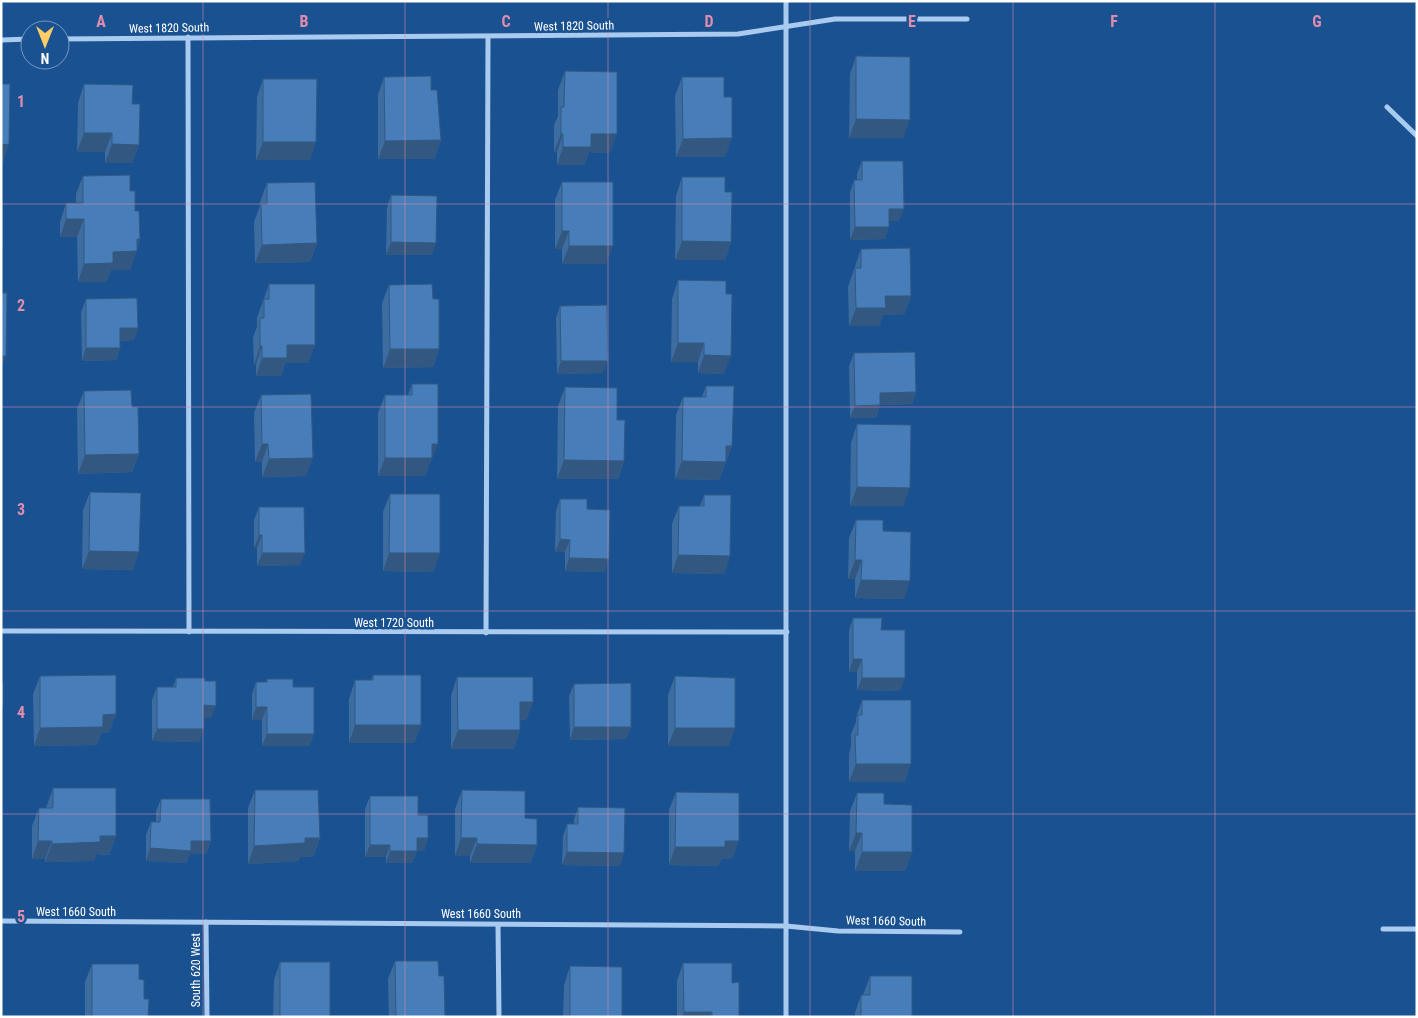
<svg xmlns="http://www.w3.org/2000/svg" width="1418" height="1018" viewBox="0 0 1418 1018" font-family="'Roboto Condensed',sans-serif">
<rect width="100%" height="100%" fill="#1a5291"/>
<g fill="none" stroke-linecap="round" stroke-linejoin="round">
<g stroke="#a9cbef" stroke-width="5">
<polyline points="786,1 786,1017"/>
<polyline points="188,37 189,632"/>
<polyline points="60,39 738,34 835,19 967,19"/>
<polyline points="1,40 30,39"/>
<polyline points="1387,107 1417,136"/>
<polyline points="1,631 787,632"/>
<polyline points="486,633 488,37"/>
<polyline points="1,921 786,926 838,931 960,932"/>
<polyline points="206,922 207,1017"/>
<polyline points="498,925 499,1017"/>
<polyline points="1383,929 1417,929"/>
</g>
</g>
<g fill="#3d6ca0">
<polygon points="856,56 903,138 849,138 850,74"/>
<polygon points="565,71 610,153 589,152 584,165 557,165 557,152 554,152 554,125 558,116 558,90"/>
<polygon points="384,77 431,90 441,140 434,159 378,159 378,95"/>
<polygon points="682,77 725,157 676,157 675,96"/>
<polygon points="263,79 310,160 256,160 257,97"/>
<polygon points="84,84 132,104 139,145 132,163 105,163 105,152 77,152 78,103"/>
<polygon points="862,161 899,221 889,221 885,239 850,240 850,192 854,180 857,180 857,174"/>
<polygon points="83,176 135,211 140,239 130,270 111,270 106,282 78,282 77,237 60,237 60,222 66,203 76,203 76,194"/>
<polygon points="682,177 731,242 725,260 675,260 676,196"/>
<polygon points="562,182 606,264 562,264 562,249 555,249 555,200"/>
<polygon points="267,183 317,243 310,262 255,263 254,222 260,206 260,202"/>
<polygon points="391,195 432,255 386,255 387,208"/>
<polygon points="861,249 911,296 904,314 883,315 879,326 849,326 848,287"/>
<polygon points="678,280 724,374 698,373 698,362 671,362 672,299"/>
<polygon points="269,284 315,345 308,363 285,363 281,376 256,376 256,365 254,365 253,337 257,327 257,318"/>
<polygon points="389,285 439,349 433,367 383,368 382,303"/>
<polygon points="86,299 134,340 120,341 120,348 116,360 82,361 81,312"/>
<polygon points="560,306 603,373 557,374 556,318"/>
<polygon points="854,353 916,392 912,404 880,405 876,418 850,418 849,366"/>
<polygon points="412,384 431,462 430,462 425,476 378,476 378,413 385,395 408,395"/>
<polygon points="706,386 732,446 719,480 675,479 676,415 683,397 702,397"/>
<polygon points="565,387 617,420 624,461 618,479 557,479 558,406"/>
<polygon points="84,391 132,407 139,454 132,472 78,474 77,409"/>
<polygon points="261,395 306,476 262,477 262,462 255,462 254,413"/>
<polygon points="857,424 903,506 850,506 851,443"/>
<polygon points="90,492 133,570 82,569 83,510"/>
<polygon points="390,494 440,553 433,572 383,571 383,512"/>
<polygon points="704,495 730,556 724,574 672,573 672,524 679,506 700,506"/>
<polygon points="560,499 587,509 605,572 565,571 565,552 555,552 556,511"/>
<polygon points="259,507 300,565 257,566 257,548 254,548 254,520"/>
<polygon points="856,520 883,531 904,599 855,598 855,579 848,579 849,538"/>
<polygon points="853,618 881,630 900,691 857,690 857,672 849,672 849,630"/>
<polygon points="373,675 421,725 414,743 349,743 349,699 355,680 371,680"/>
<polygon points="40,676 116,714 109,732 101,733 97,745 34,746 33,694"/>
<polygon points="675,676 729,746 668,746 668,695"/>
<polygon points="457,677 533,702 526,720 520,720 520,730 514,749 451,749 451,696"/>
<polygon points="176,678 205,681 211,718 204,718 204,729 199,742 152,741 152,700 157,687 173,687"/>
<polygon points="267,679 293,687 314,734 309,746 262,746 262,720 252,720 252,694 256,682 266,682"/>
<polygon points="574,684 631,727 626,739 570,740 569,696"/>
<polygon points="862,700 905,782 849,782 849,754 851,746 851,734 856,722 856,718"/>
<polygon points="53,788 116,836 109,855 96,854 94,861 45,862 45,859 32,859 32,826 39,808 46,808"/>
<polygon points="255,790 320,838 313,857 300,857 298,861 248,864 248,808"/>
<polygon points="462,790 525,818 537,845 530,863 470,863 470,856 455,856 455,809"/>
<polygon points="676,792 732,859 721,859 718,866 669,865 669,810"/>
<polygon points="857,793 912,852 905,871 855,871 855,851 849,851 850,811"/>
<polygon points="370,796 418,815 428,838 424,851 417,851 412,863 386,863 386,857 365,857 365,809"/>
<polygon points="161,799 211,841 206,854 190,854 186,863 146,861 146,835 151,822 156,822 156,811"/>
<polygon points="578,807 620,866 562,865 563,836 567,824 574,824 574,820"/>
<polygon points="395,961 439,976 445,1017 389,1017 388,979"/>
<polygon points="280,962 330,1017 273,1017 274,980"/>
<polygon points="683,963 732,983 739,1017 677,1017 677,981"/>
<polygon points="92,964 139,979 148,1017 85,1017 85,982"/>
<polygon points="570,966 622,1017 563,1017 564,985"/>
<polygon points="870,976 912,1017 855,1017 855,1013 861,995 863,995"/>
</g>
<g fill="#325882">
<polygon points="856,119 910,120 903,138 849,138"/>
<polygon points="84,133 112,133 105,152 77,152"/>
<polygon points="561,134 563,134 557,152 554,152"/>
<polygon points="591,134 617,134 610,153 589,152 584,165 557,165 563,147"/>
<polygon points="732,138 725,157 676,157 683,139"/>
<polygon points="441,140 434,159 378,159 385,141"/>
<polygon points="263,142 316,142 310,160 256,160"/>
<polygon points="9,144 3,163 1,163 1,145"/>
<polygon points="112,144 139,145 132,163 105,163"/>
<polygon points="889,209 904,209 899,221 884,221"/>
<polygon points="66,219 84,219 77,237 60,237"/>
<polygon points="855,227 889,227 885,239 850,240"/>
<polygon points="562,231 569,231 562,249 555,249"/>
<polygon points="137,239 140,239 135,251 137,251 130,270 111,270 106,282 78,282 84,264 113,252"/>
<polygon points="682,241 731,242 725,260 675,260"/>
<polygon points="391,242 436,243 432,255 386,255"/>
<polygon points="317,243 310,262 255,263 262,245"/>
<polygon points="569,246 613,246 606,264 562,264"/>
<polygon points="885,296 911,296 904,314 883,315 879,326 849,326 856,308"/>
<polygon points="120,328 138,328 134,340 115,341"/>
<polygon points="678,343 704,343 698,362 671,362"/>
<polygon points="287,345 315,345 308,363 285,363 281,376 256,376 262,358"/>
<polygon points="260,346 262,346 256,365 254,365"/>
<polygon points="86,348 120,348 116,360 82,361"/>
<polygon points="390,349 439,349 433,367 383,368"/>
<polygon points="704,355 731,356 724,374 698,373"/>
<polygon points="1,356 6,356 1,370"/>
<polygon points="561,361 608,361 603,373 557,374"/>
<polygon points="916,392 912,404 875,405 880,393"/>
<polygon points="880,405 876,418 850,418 855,406"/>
<polygon points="262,444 268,444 262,462 255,462"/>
<polygon points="432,444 438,444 425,476 378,476 385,458"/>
<polygon points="726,446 732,446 719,480 675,479 682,461"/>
<polygon points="139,454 132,472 78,474 85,455"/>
<polygon points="313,458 306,476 262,477 269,459"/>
<polygon points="564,460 624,461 618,479 557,479"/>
<polygon points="857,487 910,488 903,506 850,506"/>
<polygon points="259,535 262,535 257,548 254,548"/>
<polygon points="560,539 570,540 565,552 555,552"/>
<polygon points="89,551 139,552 133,570 82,569"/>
<polygon points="262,553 305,553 300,565 257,566"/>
<polygon points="389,553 440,553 433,572 383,571"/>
<polygon points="678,555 730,556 724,574 672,573"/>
<polygon points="569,558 609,559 605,572 565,571"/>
<polygon points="855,560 862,560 855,579 848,579"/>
<polygon points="861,580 910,581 904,599 855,598"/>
<polygon points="853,659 862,659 857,672 849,672"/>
<polygon points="862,678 905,678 900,691 857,690"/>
<polygon points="520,702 533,702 526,720 514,720"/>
<polygon points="204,705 216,706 211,718 200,718"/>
<polygon points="256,707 267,707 262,720 252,720"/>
<polygon points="116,714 109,732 101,733 97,745 34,746 40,728 103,715"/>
<polygon points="355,725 421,725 414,743 349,743"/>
<polygon points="574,727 631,727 626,739 570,740"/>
<polygon points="675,728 735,728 729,746 668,746"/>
<polygon points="157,729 204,729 199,742 152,741"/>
<polygon points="458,730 520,730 514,749 451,749"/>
<polygon points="267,734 314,734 309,746 262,746"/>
<polygon points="856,764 911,764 905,782 849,782"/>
<polygon points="856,833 862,833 855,851 849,851"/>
<polygon points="100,836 116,836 109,855 96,854 94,861 45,862 52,844"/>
<polygon points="305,838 320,838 313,857 300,857 298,861 248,864 254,846"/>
<polygon points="417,838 428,838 424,851 412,851"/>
<polygon points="461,838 477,838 470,856 455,856"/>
<polygon points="38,841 52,841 45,859 32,859"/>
<polygon points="191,841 211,841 206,854 190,854 186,863 146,861 150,848"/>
<polygon points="725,841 739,841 732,859 721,859 718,866 669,865 675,847"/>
<polygon points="477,844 537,845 530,863 470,863"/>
<polygon points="370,845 390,845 386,857 365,857"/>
<polygon points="390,851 417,851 412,863 386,863"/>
<polygon points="567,852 624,853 620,866 562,865"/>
<polygon points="862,852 912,852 905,871 855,871"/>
<polygon points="684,1012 712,1012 710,1017 682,1017"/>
</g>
<g fill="#477eba" stroke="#325882">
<polygon points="856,56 910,57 910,120 856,119"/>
<polygon points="565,71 617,72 617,134 591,134 591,147 563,147 563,134 561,134 561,107 564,107"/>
<polygon points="431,76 431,90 437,90 441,140 385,141 384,77"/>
<polygon points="682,77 724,77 724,97 732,97 732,138 683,139"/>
<polygon points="263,79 317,79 316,142 263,142"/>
<polygon points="1,84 10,84 9,144 1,145"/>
<polygon points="84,84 133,85 132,104 140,104 139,145 112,144 112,133 84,133"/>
<polygon points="862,161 903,161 904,209 889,209 889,227 855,227 854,180 862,180"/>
<polygon points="130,175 130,191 135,191 135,211 139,211 140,239 137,239 137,251 113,252 113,263 84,264 84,219 66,219 66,203 83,203 83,176"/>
<polygon points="682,177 725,177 725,192 732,192 731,242 682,241"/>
<polygon points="315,182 317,243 262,245 261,204 267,204 267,183"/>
<polygon points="562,182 613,182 613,246 569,246 569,231 562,231"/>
<polygon points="391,195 437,196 436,243 391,242"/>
<rect x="1" y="200" width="1" height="49"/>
<polygon points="910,248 911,296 885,296 886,308 856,308 855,268 861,268 861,249"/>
<polygon points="678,280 726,281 726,294 732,294 731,356 704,355 704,343 678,343"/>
<polygon points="269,284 315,284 315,345 287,345 287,358 262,358 262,346 260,346 260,318 264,318 264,299 269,299"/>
<polygon points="432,284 433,299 439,299 439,349 390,349 389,285"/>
<polygon points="1,293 7,293 6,356 1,356"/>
<polygon points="137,298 138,328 120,328 120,348 86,348 86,299"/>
<polygon points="607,305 608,361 561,361 560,306"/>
<polygon points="915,352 916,392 880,393 880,405 855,406 854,353"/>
<polygon points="412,384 438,384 438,444 432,444 432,458 385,458 385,395 412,395"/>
<polygon points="706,386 734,386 732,446 726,446 726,462 682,461 683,397 706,397"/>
<polygon points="565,387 617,388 617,420 625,420 624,461 564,460"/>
<polygon points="131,390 132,407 138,407 139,454 85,455 84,391"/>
<polygon points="311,394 313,458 269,459 268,444 262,444 261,395"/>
<polygon points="857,424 911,425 910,488 857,487"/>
<polygon points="90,492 141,493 139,552 89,551"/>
<polygon points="390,494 440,494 440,553 389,553"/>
<polygon points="704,495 731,495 730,556 678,555 679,506 704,506"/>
<polygon points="560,499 587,499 587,509 610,510 609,559 569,558 570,540 560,539"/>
<polygon points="259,507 304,507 305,553 262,553 262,535 259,535"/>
<polygon points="856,520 883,520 883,531 911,532 910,581 861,580 862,560 855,560"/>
<polygon points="853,618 882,618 881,630 905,630 905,678 862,678 862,659 853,659"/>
<polygon points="116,675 116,714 103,715 103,727 40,728 40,676"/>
<polygon points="373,675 421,675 421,725 355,725 355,680 373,680"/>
<polygon points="675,676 735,678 735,728 675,728"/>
<polygon points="457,677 533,677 533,702 520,702 520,730 458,730"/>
<polygon points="176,678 205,678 205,681 216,681 216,706 204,705 204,729 157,729 157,687 176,687"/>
<polygon points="267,679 293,679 293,687 314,687 314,734 267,734 267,707 256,707 256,682 267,682"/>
<rect x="1" y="682" width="2" height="25"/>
<polygon points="631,683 631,727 574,727 574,684"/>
<polygon points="862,700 911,700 911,764 856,764 855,735 858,735 858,715 862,715"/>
<polygon points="53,788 116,788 116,836 100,836 100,842 52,844 52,841 38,841 39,808 53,808"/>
<polygon points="255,790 318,790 320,838 305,838 305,843 254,846"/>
<polygon points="462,790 525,791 525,818 537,819 537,845 477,844 477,838 461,838"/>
<polygon points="676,792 739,793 739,841 725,841 725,847 675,847"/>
<polygon points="857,793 884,793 884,804 912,805 912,852 862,852 862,833 856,833"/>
<polygon points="370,796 418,796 418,815 428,815 428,838 417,838 417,851 390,851 390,845 370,845"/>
<polygon points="161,799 210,799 211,841 191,841 191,851 150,848 151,822 160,822"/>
<polygon points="578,807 625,808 624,853 567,852 567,824 578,824"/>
<polygon points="395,961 438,961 439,976 444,976 445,1017 396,1017"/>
<rect x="280" y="962" width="50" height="55"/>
<polygon points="683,963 732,963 732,983 739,982 739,1017 712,1017 712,1012 684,1012"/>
<polygon points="92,964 139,964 139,979 144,980 144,999 149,999 148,1017 92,1017"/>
<polygon points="570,966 622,967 622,1017 570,1017"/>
<polygon points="870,976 912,976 912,1017 861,1017 861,995 870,995"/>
</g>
<path fill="none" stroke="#e08cad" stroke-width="1" stroke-opacity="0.55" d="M203 1V1017M405 1V1017M608 1V1017M810 1V1017M1013 1V1017M1215 1V1017M1 204H1417M1 407H1417M1 611H1417M1 814H1417"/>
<g text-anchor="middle" stroke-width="5" stroke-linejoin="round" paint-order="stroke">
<g font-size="12" fill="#fff" stroke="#1a5291">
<text transform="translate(574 26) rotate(-1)" y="4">West 1820 South</text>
<text transform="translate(169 28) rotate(-1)" y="4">West 1820 South</text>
<text x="394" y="627">West 1720 South</text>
<text x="76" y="916">West 1660 South</text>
<text x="481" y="918">West 1660 South</text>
<text transform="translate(886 921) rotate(1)" y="4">West 1660 South</text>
<text transform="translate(196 970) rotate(-90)" y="4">South 620 West</text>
</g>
</g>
<g font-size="16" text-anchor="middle" font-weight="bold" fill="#e08cad" stroke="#1a5291" stroke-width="5" stroke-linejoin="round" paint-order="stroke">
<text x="101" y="27">A</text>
<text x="304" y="27">B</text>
<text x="506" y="27">C</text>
<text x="709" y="27">D</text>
<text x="912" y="27">E</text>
<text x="1114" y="27">F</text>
<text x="1317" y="27">G</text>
<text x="21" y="107">1</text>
<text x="21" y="311">2</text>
<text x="21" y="515">3</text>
<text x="21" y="718">4</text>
<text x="21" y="922">5</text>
</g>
<rect width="1418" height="1018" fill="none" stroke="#ffffff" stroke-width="5"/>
<g transform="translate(45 45) rotate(180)"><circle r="24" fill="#1a5291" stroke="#7697bd"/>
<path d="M0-4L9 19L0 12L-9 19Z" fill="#ffce67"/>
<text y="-8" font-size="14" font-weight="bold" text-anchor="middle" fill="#ffffff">N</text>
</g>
</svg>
